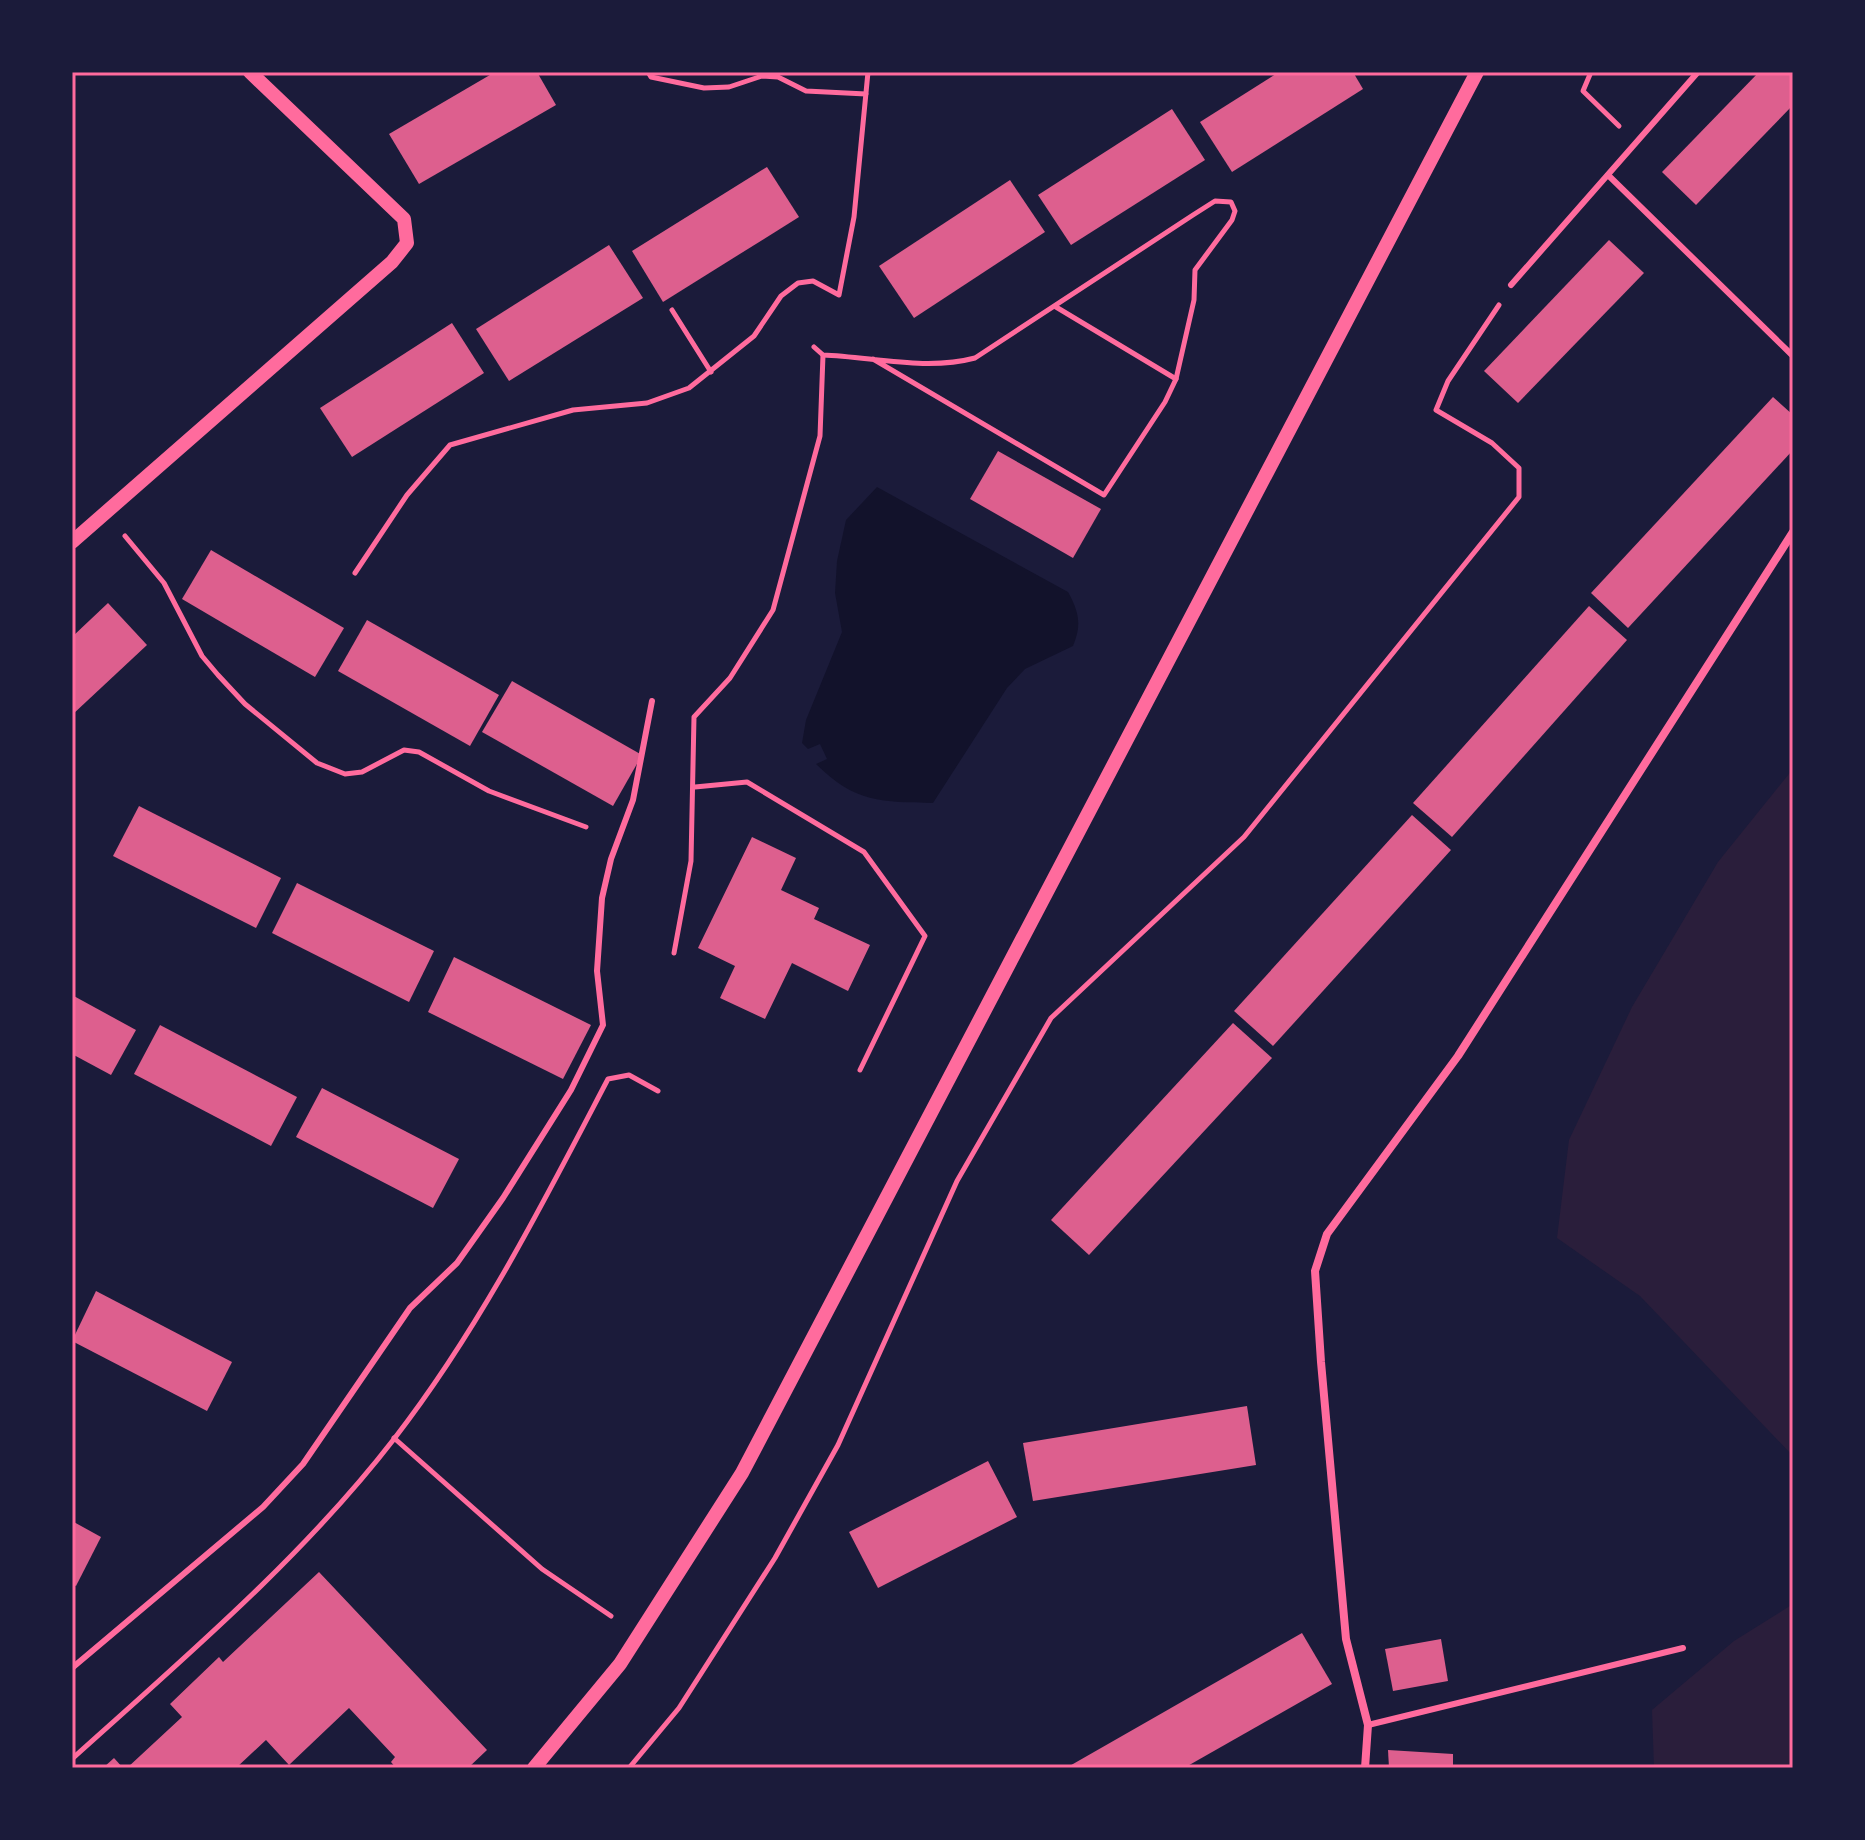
<svg xmlns="http://www.w3.org/2000/svg" width="1865" height="1840" viewBox="0 0 1865 1840" font-family="Cabin,sans-serif">
<rect width="100%" height="100%" fill="#1b1b3a"/>
<g fill="#2a1e3b">
<polygon points="1793,769 1793,1456 1640,1296 1557,1238 1569,1140 1632,1007 1718,862"/>
<polygon points="1793,1604 1793,1768 1654,1768 1652,1710 1734,1641"/>
</g>
<path fill="#12122b" d="M877 487 1068 592C1079 612 1082 625 1073 646L1025 669 1007 688 933 803C882 802 855 803 816 764L827 759 820 744 808 749 802 743 806 720 842 632 835 593 837 561 846 520Z"/>
<g fill="#dd5f8e">
<polygon points="495,72 537,72 556,105 419,184 389,134"/>
<polygon points="1279,72 1353,72 1363,89 1232,172 1200,122"/>
<polygon points="1759,72 1793,72 1793,105 1696,205 1662,172"/>
<polygon points="1172,109 1205,160 1071,245 1038,195"/>
<polygon points="767,167 799,217 663,302 632,251"/>
<polygon points="1010,180 1045,232 914,318 879,266"/>
<polygon points="1609,240 1644,273 1518,403 1484,371"/>
<polygon points="609,245 643,298 509,381 476,329"/>
<polygon points="452,323 484,373 352,457 320,408"/>
<polygon points="1773,397 1793,415 1793,450 1628,628 1591,593"/>
<polygon points="998,451 1101,509 1073,558 970,499"/>
<polygon points="211,550 344,628 315,677 182,599"/>
<polygon points="108,603 147,645 72,715 72,637"/>
<polygon points="1589,606 1627,640 1452,837 1413,803"/>
<polygon points="367,620 499,695 470,746 338,671"/>
<polygon points="512,681 642,755 613,806 482,732"/>
<polygon points="139,806 281,878 256,928 113,856"/>
<polygon points="1412,815 1451,850 1273,1046 1234,1011"/>
<polygon points="752,837 796,858 781,890 819,908 814,919 870,945 848,991 792,963 765,1019 720,998 735,966 698,948"/>
<polygon points="297,883 434,951 409,1002 272,933"/>
<polygon points="454,957 591,1025 563,1079 428,1012"/>
<polygon points="72,995 136,1030 111,1075 72,1054"/>
<polygon points="1233,1023 1272,1058 1089,1255 1051,1220"/>
<polygon points="160,1025 297,1097 271,1146 134,1074"/>
<polygon points="322,1088 459,1159 433,1208 296,1137"/>
<polygon points="96,1291 232,1362 207,1411 72,1341"/>
<polygon points="1247,1406 1256,1465 1033,1501 1023,1443"/>
<polygon points="988,1461 1017,1517 878,1588 849,1532"/>
<polygon points="72,1521 101,1537 76,1586 72,1584"/>
<polygon points="319,1572 487,1750 468,1768 396,1768 391,1762 395,1757 349,1708 289,1765 266,1740 236,1768 127,1768 182,1717 170,1704 219,1657 223,1662"/>
<polygon points="1302,1633 1332,1684 1184,1768 1066,1768"/>
<polygon points="1441,1639 1448,1681 1393,1691 1385,1649"/>
<polygon points="1388,1750 1453,1754 1453,1768 1389,1768"/>
<polygon points="114,1758 123,1768 103,1768"/>
</g>
<g fill="none" stroke-linecap="round" stroke-linejoin="round">
<g stroke="#ff6b9d" stroke-width="5">
<polyline points="648,72 651,77 704,88 729,87 762,76 778,77 806,91 866,94"/>
<polyline points="1591,72 1583,91 1619,126"/>
<polyline points="1056,307 1176,379"/>
<polyline points="672,310 711,372"/>
<path d="M814 347 823 355C873 357 926 371 975 358L1193 215 1215 201 1231 202 1235 211 1232 220 1195 270 1194 300 1176 379 1165 402 1104 495 873 359"/>
<polyline points="125,536 164,583 202,656 218,675 245,704 317,763 345,774 362,772 404,750 419,752 489,791 586,827"/>
<polyline points="355,573 407,495 450,445 573,410 647,403 689,388 754,336 781,296 798,283 813,281 839,295 854,217 868,72"/>
<polyline points="695,787 747,782 864,852 925,936 860,1070"/>
<polyline points="674,953 691,861 694,717 730,678 773,610 820,436 823,355"/>
<polyline points="394,1438 542,1569 611,1616"/>
<path d="M72 1759C183 1659 302 1558 394 1439 480 1328 543 1203 608 1079L629 1075 658 1091"/>
<polyline points="629,1768 679,1708 775,1558 838,1445 957,1181 1051,1018 1244,837 1519,497 1519,468 1492,443 1436,410 1448,381 1499,305"/>
</g>
<g stroke="#ff6b9d" stroke-width="6">
<polyline points="1608,175 1793,356"/>
<polyline points="1511,285 1698,72"/>
<polyline points="72,1668 263,1507 303,1464 410,1308 457,1263 503,1198 571,1090 603,1025 597,971 602,898 611,859 633,800 652,701"/>
<polyline points="1368,1725 1683,1648"/>
</g>
<polyline stroke="#ff6b9d" stroke-width="8" points="1365,1768 1368,1725 1346,1639 1321,1362 1315,1271 1327,1234 1458,1056 1793,532"/>
<g stroke="#ff6b9d" stroke-width="14">
<polyline points="72,542 392,262 407,243 404,219 250,72"/>
<polyline points="534,1768 620,1664 742,1473 1477,72"/>
</g>
</g>
<rect width="1865" height="1840" fill="none" stroke="#1b1b3a" stroke-width="148"/>
<rect x="74" y="74" width="1717" height="1692" fill="none" stroke="#ff6b9d" stroke-width="3"/>
</svg>
